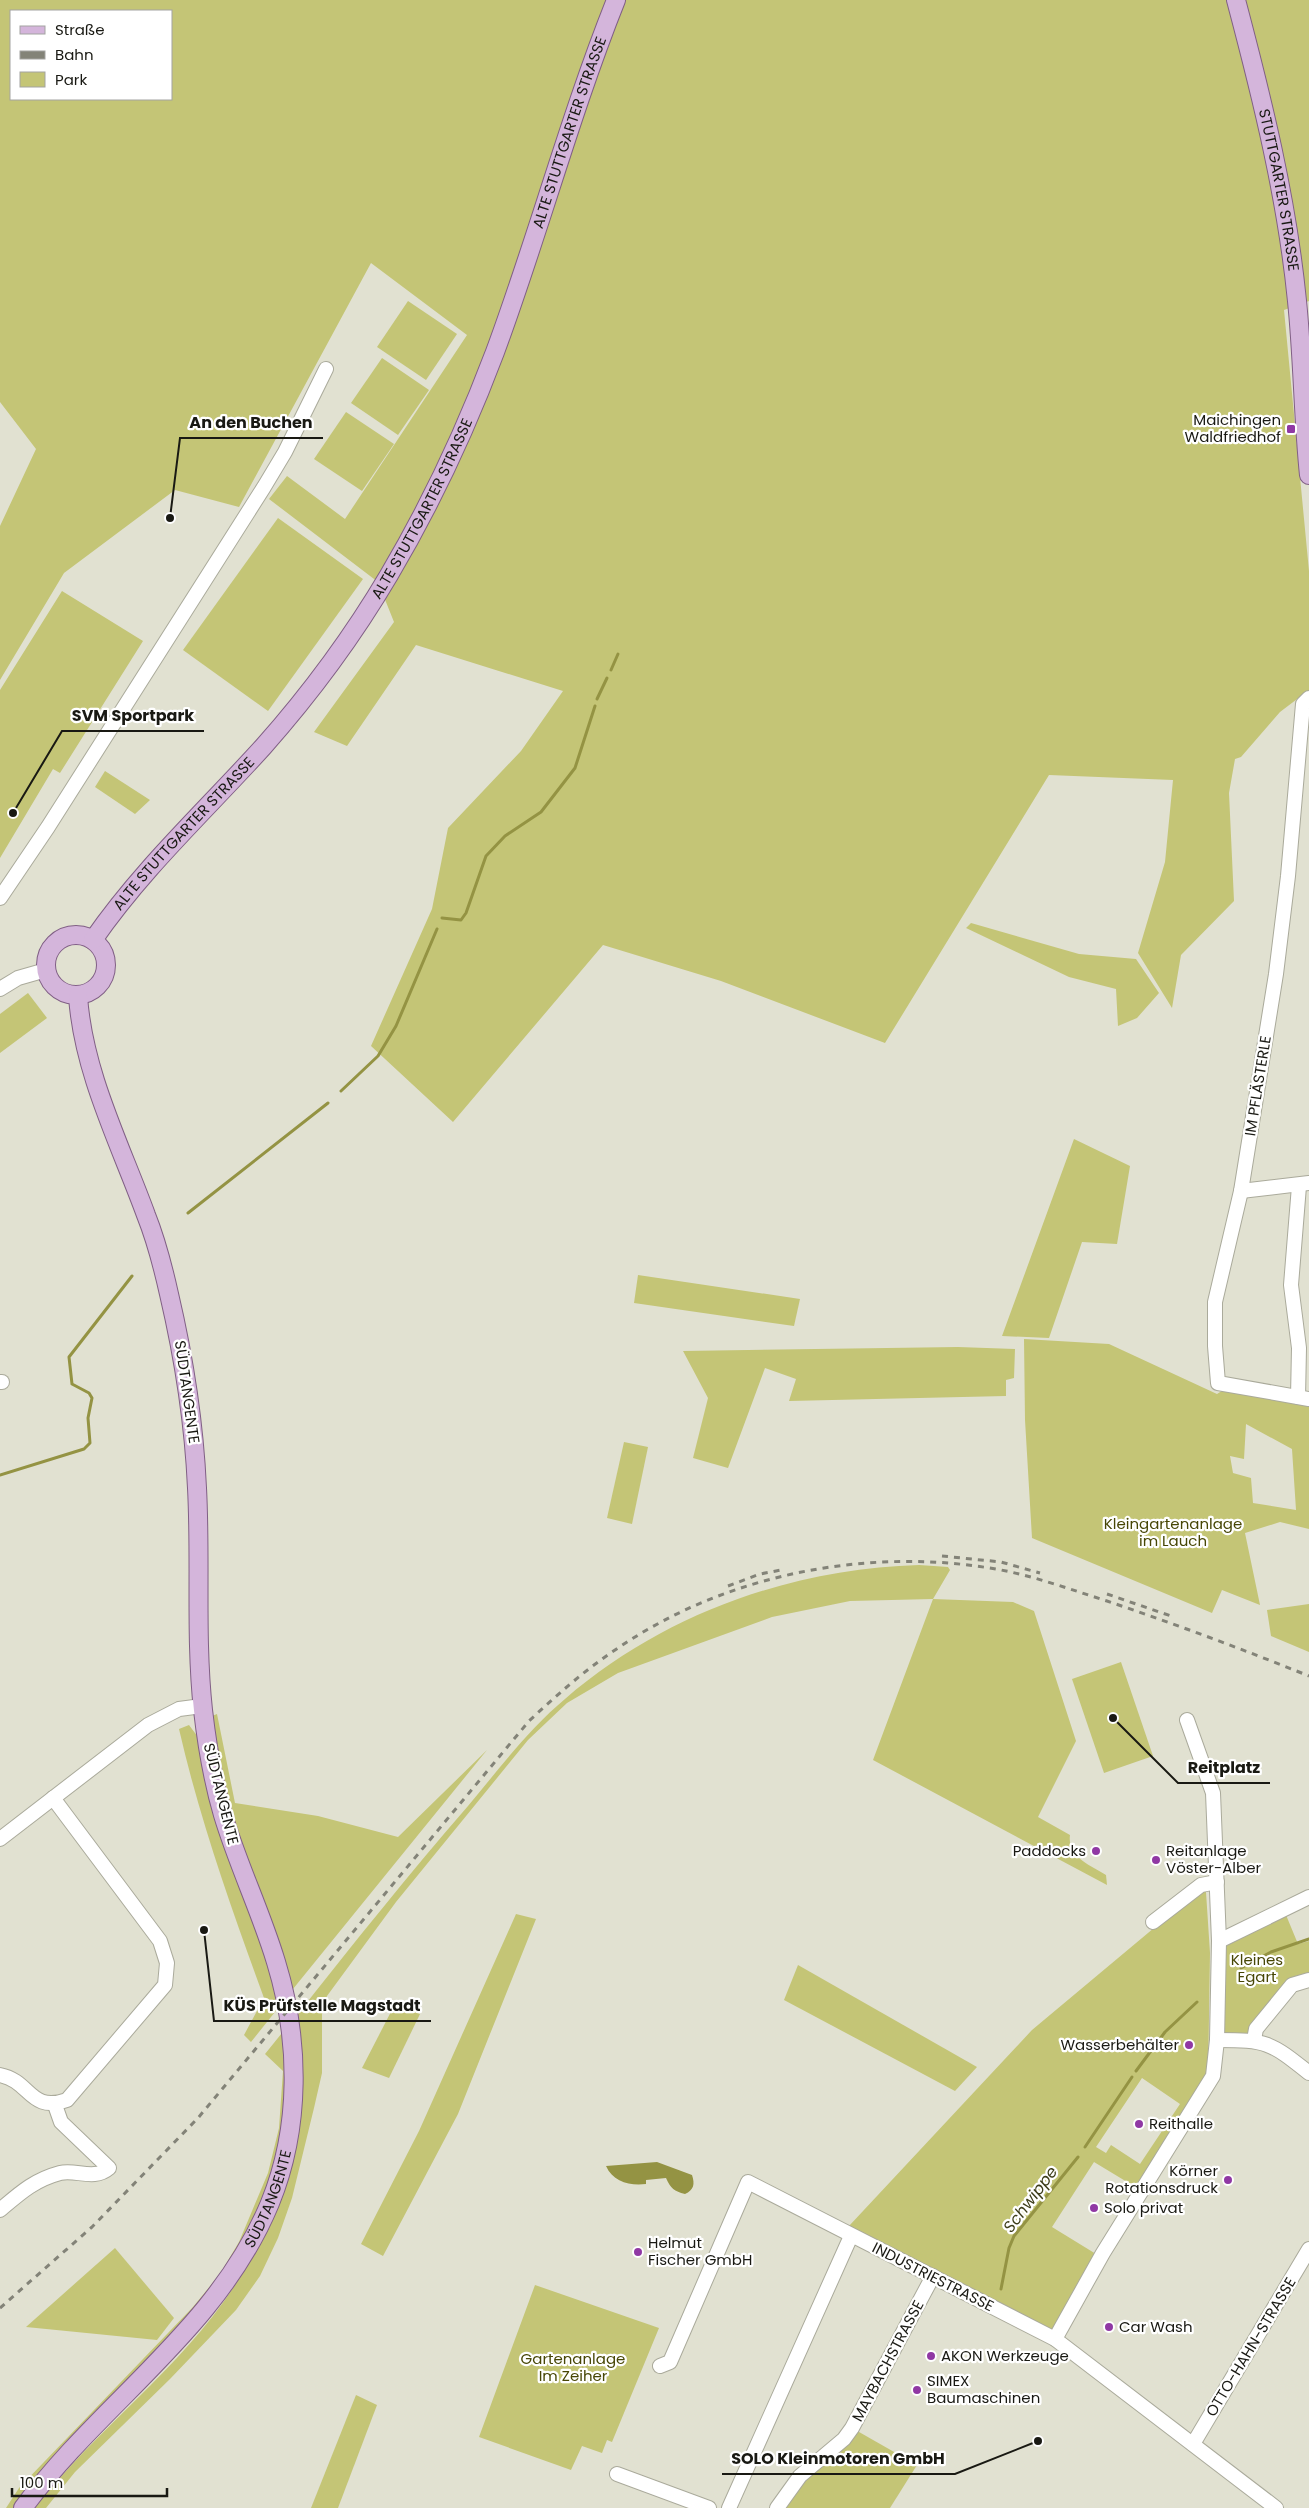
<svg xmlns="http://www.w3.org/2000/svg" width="1309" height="2508" viewBox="0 0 1309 2508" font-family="Poppins,sans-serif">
<rect width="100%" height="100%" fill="#e1e1d1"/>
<g fill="#c4c576" fill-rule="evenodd">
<path d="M0 0H1309V301L1284 310 1309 571V690L1280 712 1241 757 1235 759 1229 793 1234 901 1181 955 1172 1008 1138 953 1165 862 1173 780 1049 775 885 1043 721 981 603 945 453 1122 371 1046 432 909 448 828 521 751 563 691 416 645 347 746 314 732 394 622 378 582 269 499 287 476 345 519 467 335 371 263 239 507 175 490 64 573 0 680V526L36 449 0 402ZM11 11H171V99H11Z"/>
<polygon points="408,301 457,334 426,380 377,347"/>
<polygon points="382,358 429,390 398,435 351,403"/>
<polygon points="346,412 394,444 362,491 314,459"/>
<polygon points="278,518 363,579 268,711 183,650"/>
<polygon points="62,591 143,641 60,773 53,769 0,858 0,690"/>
<polygon points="105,771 150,800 135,814 95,787"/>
<polygon points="971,923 1079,954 1136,959 1159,993 1137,1018 1118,1026 1116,989 1069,977 966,928"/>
<polygon points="28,993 47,1018 0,1053 0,1014"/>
<polygon points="1074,1139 1130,1166 1117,1244 1082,1242 1049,1338 1002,1336"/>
<polygon points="638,1275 800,1299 794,1326 634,1303"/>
<path d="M1024 1339 1109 1344 1217 1394 1228 1387 1309 1403V1529L1280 1522 1245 1533 1260 1605 1222 1590 1212 1613 1032 1538 1025 1420ZM1246 1424 1292 1449 1296 1510 1253 1503 1251 1478 1233 1473 1230 1456 1244 1459Z"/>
<polygon points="958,1347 1015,1349 1014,1378 1006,1380 1006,1396 789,1401 796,1379 765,1368 728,1468 693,1458 708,1398 683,1351"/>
<polygon points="624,1442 648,1447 632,1524 607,1518"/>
<path d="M919 1565 948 1567 950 1570 933 1599 1013 1602 1034 1611 1076 1741 1038 1817 1070 1835C1067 1857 1090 1865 1106 1875L1107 1885 873 1760 933 1599 850 1601 772 1617 618 1673 567 1703 528 1740 396 1902 327 1996 322 2012V2073L314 2108 292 2198 278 2238 260 2276 236 2310 170 2379 75 2472 46 2508H35C104 2418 207 2351 257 2246 267 2227 272 2203 279 2182 285 2161 296 2138 299 2117 305 2083 301 2048 297 2015 353 1944 409 1874 468 1806 499 1769 528 1730 565 1699 664 1614 790 1569 919 1565Z"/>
<polygon points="1309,1604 1309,1652 1271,1636 1267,1610"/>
<polygon points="1121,1662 1153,1756 1104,1773 1072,1679"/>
<polygon points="217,1714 235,1803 318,1816 398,1837 487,1750 293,1989 231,1819 212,1716"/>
<path d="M189 1725 198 1737 283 2002 251 2042 244 2035 264 1998C232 1910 200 1821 179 1729Z"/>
<path d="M1197 1892H1206L1210 1953 1208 2079 1059 2336 849 2226 1032 2030ZM1142 2078 1180 2104 1140 2164 1111 2145 1106 2153 1096 2147ZM1094 2162 1137 2188 1096 2254 1052 2227Z"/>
<polygon points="516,1914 536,1919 458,2114 383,2256 361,2244 419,2131"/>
<polygon points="1286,1915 1298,1944 1309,1941 1309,1977 1290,1982 1247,2035 1224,2034 1222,1948"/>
<polygon points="798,1965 977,2067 955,2091 784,2000"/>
<polygon points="396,2002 420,2014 389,2078 362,2068"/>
<polygon points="286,2028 286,2116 270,2188 216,2290 18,2508 6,2508 19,2488 193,2307 220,2274 239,2242 268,2173 279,2128 283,2071 265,2054"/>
<polygon points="115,2248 174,2318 157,2340 26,2327"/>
<polygon points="535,2285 659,2328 612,2442 607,2440 602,2453 582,2446 571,2470 479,2437"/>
<polygon points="356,2395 377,2405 338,2508 311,2508"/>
<polygon points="852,2428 917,2465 890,2508 769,2508 798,2471"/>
</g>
<path fill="#949343" d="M657 2162 692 2175C695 2184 694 2190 685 2194 674 2191 671 2189 666 2178L646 2180V2184C630 2186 613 2182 606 2166Z"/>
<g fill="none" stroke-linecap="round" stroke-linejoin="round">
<g stroke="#949343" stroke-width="3">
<polyline points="611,670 618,654"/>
<polyline points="597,699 607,678"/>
<polyline points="442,918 461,920 466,913 486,856 505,836 541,812 575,768 595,706"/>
<polyline points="341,1091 378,1056 396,1026 437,929"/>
<polyline points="188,1213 328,1103"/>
<polyline points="0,1475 84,1449 90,1443 88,1418 92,1398 89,1393 72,1384 69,1357 132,1276"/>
<polyline points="1241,1968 1271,1952 1309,1939"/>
<polyline points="1136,2071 1165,2032 1197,2002"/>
<polyline points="1085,2147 1132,2077"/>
<polyline points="1001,2289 1009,2248 1014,2236 1078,2157"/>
</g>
<g stroke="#aaaa9b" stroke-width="16">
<g id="minor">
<polyline points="1309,698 1303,704 1288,876 1276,974 1241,1191 1215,1302 1215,1346 1218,1383 1309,1399"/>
<polyline points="0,898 48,827 264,487 285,452 326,369"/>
<polyline points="0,989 18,978 46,970"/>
<polyline points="1241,1191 1309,1183"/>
<polyline points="0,1382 2,1382"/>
<polyline points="1298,1397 1299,1348 1291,1285 1299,1186"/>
<polyline points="0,1839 148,1725 179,1709 202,1706"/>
<polyline points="1153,1922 1201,1885 1217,1882"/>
<polyline points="1219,1941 1309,1897"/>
<path d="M1217 2040C1267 2040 1270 2042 1309 2073"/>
<polyline points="1254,2040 1256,2029 1292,1985 1309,1980"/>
<path d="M0 2075C31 2081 29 2113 67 2100L165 1985 167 1963 160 1941 53 1798"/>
<path d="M0 2210C20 2193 34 2180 60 2173 76 2169 94 2181 109 2168L61 2122 55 2105"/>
<polyline points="1055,2339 1103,2253 1213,2076 1217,2040 1219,1941 1213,1793 1187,1720"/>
<polyline points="660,2366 670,2362 748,2182 1055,2339 1276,2508"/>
<polyline points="1193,2444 1309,2249"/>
<polyline points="617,2474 709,2508"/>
<polyline points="729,2508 851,2236"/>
<polyline points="777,2508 800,2476 844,2439 852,2428 933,2276"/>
</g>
</g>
<g stroke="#805f85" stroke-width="20">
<g id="major">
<path id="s1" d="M1236 0C1262 98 1287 199 1297 301 1303 359 1303 417 1309 475"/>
<circle cx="76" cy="965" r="30"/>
<path id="s2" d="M93 940C142 869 205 811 263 747 310 694 353 636 389 575 431 504 466 429 495 352 538 236 570 115 616 0"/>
<path id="s3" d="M23 2508C101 2402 218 2329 270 2203 301 2127 300 2040 276 1962 261 1912 238 1865 223 1815 213 1781 207 1745 203 1710 195 1636 201 1562 197 1488 194 1422 184 1358 169 1294 163 1267 156 1240 146 1215 120 1144 83 1072 78 996"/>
</g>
</g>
<use href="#minor" stroke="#fff" stroke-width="14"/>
<use href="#major" stroke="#d4b5db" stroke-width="18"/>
<g stroke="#838378" stroke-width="3" stroke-dasharray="6 6" stroke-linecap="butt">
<polyline points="942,1556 1001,1562 1040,1573"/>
<polyline points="728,1586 760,1574 781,1570"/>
<polyline points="1107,1594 1171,1616"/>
<path d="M0 2308 92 2227 198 2118 529 1721C558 1694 587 1668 621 1646 730 1573 872 1546 1001 1570 1037 1577 1072 1590 1107 1601 1175 1624 1242 1649 1309 1676"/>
</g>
</g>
<g fill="#9038a4" stroke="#fff" stroke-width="2">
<rect x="1286" y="424" width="10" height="10" rx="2.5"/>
<circle cx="1096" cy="1851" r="5"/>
<circle cx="1156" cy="1860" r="5"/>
<circle cx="1189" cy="2045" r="5"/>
<circle cx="1139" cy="2124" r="5"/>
<circle cx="1228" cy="2180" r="5"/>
<circle cx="1094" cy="2208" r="5"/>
<circle cx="638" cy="2252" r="5"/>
<circle cx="1109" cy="2327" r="5"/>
<circle cx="931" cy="2356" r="5"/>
<circle cx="917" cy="2390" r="5"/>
</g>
<g text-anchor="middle" stroke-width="4.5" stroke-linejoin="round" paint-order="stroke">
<g font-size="15" fill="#191913" stroke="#fff">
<text dy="5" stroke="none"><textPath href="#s2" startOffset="950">ALTE STUTTGARTER STRASSE</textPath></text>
<text dy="5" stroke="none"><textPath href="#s1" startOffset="195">STUTTGARTER STRASSE</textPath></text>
<text dy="5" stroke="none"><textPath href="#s2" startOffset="545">ALTE STUTTGARTER STRASSE</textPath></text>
<text dy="5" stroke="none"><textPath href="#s2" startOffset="140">ALTE STUTTGARTER STRASSE</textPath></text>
<text transform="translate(1258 1086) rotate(-81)" y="5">IM PFLÄSTERLE</text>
<text transform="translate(187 1392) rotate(82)" y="5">SÜDTANGENTE</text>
<text transform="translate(221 1794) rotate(76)" y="5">SÜDTANGENTE</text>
<text dy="5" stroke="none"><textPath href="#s3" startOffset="398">SÜDTANGENTE</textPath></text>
<text transform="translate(933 2277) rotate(27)" y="5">INDUSTRIESTRASSE</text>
<text transform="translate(1251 2347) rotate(-59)" y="5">OTTO-HAHN-STRASSE</text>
<text transform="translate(888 2361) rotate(-62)" y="5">MAYBACHSTRASSE</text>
</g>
<g font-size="15" fill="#191913" stroke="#fff" text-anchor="start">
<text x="1281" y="425" text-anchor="end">Maichingen<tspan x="1281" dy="17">Waldfriedhof</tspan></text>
<text x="1086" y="1856" text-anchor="end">Paddocks</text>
<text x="1166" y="1856">Reitanlage<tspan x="1166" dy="17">Vöster-Alber</tspan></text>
<text x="1179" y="2050" text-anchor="end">Wasserbehälter</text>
<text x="1149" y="2129">Reithalle</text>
<text x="1218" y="2176" text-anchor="end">Körner<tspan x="1218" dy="17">Rotationsdruck</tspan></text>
<text x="1104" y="2213">Solo privat</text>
<text x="648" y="2248">Helmut<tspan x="648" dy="17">Fischer GmbH</tspan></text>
<text x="1119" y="2332">Car Wash</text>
<text x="941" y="2361">AKON Werkzeuge</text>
<text x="927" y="2386">SIMEX<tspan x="927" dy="17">Baumaschinen</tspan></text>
</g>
<g font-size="15" fill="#474605" stroke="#fff">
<text x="1173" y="1529">Kleingartenanlage<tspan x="1173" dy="17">im Lauch</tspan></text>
<text x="1257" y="1965">Kleines<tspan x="1257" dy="17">Egart</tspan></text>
<text x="573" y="2364">Gartenanlage<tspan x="573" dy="17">Im Zeiher</tspan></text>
</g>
<g font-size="16" font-style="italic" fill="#3d3d1a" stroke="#fff">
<text transform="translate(1030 2199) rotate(-53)" y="6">Schwippe</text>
</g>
</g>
<path fill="none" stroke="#191913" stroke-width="2" d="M170 518L180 438H323M13 813L62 731H204M1113 1718L1178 1783H1270M204 1930L214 2021H431M1038 2441L955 2474H722"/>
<g fill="#191913" stroke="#fff" stroke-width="2">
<circle cx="170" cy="518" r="5"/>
<circle cx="13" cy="813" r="5"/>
<circle cx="1113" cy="1718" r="5"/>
<circle cx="204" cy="1930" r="5"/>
<circle cx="1038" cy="2441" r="5"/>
</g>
<g font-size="16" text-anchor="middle" font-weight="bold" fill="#191913" stroke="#fff" stroke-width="4.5" stroke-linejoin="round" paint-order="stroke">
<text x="251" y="428">An den Buchen</text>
<text x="133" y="721">SVM Sportpark</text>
<text x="1224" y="1773">Reitplatz</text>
<text x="322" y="2011">KÜS Prüfstelle Magstadt</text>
<text x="838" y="2464">SOLO Kleinmotoren GmbH</text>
</g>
<rect x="10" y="10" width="162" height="90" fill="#ffffff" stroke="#a3a3a1"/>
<rect x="20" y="26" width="25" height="8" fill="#d4b5db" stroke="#a3a3a1"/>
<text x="55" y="35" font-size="15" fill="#191913">Straße</text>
<rect x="20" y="51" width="25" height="8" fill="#838378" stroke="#a3a3a1"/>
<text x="55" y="60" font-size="15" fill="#191913">Bahn</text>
<rect x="20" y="72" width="25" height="15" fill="#c4c576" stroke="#a3a3a1"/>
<text x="55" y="85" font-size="15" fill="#191913">Park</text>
<path d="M12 2488v8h155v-8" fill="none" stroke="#191913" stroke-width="2.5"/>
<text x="20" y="2488" font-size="15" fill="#191913" stroke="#ffffff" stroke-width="4" paint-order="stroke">100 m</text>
</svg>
